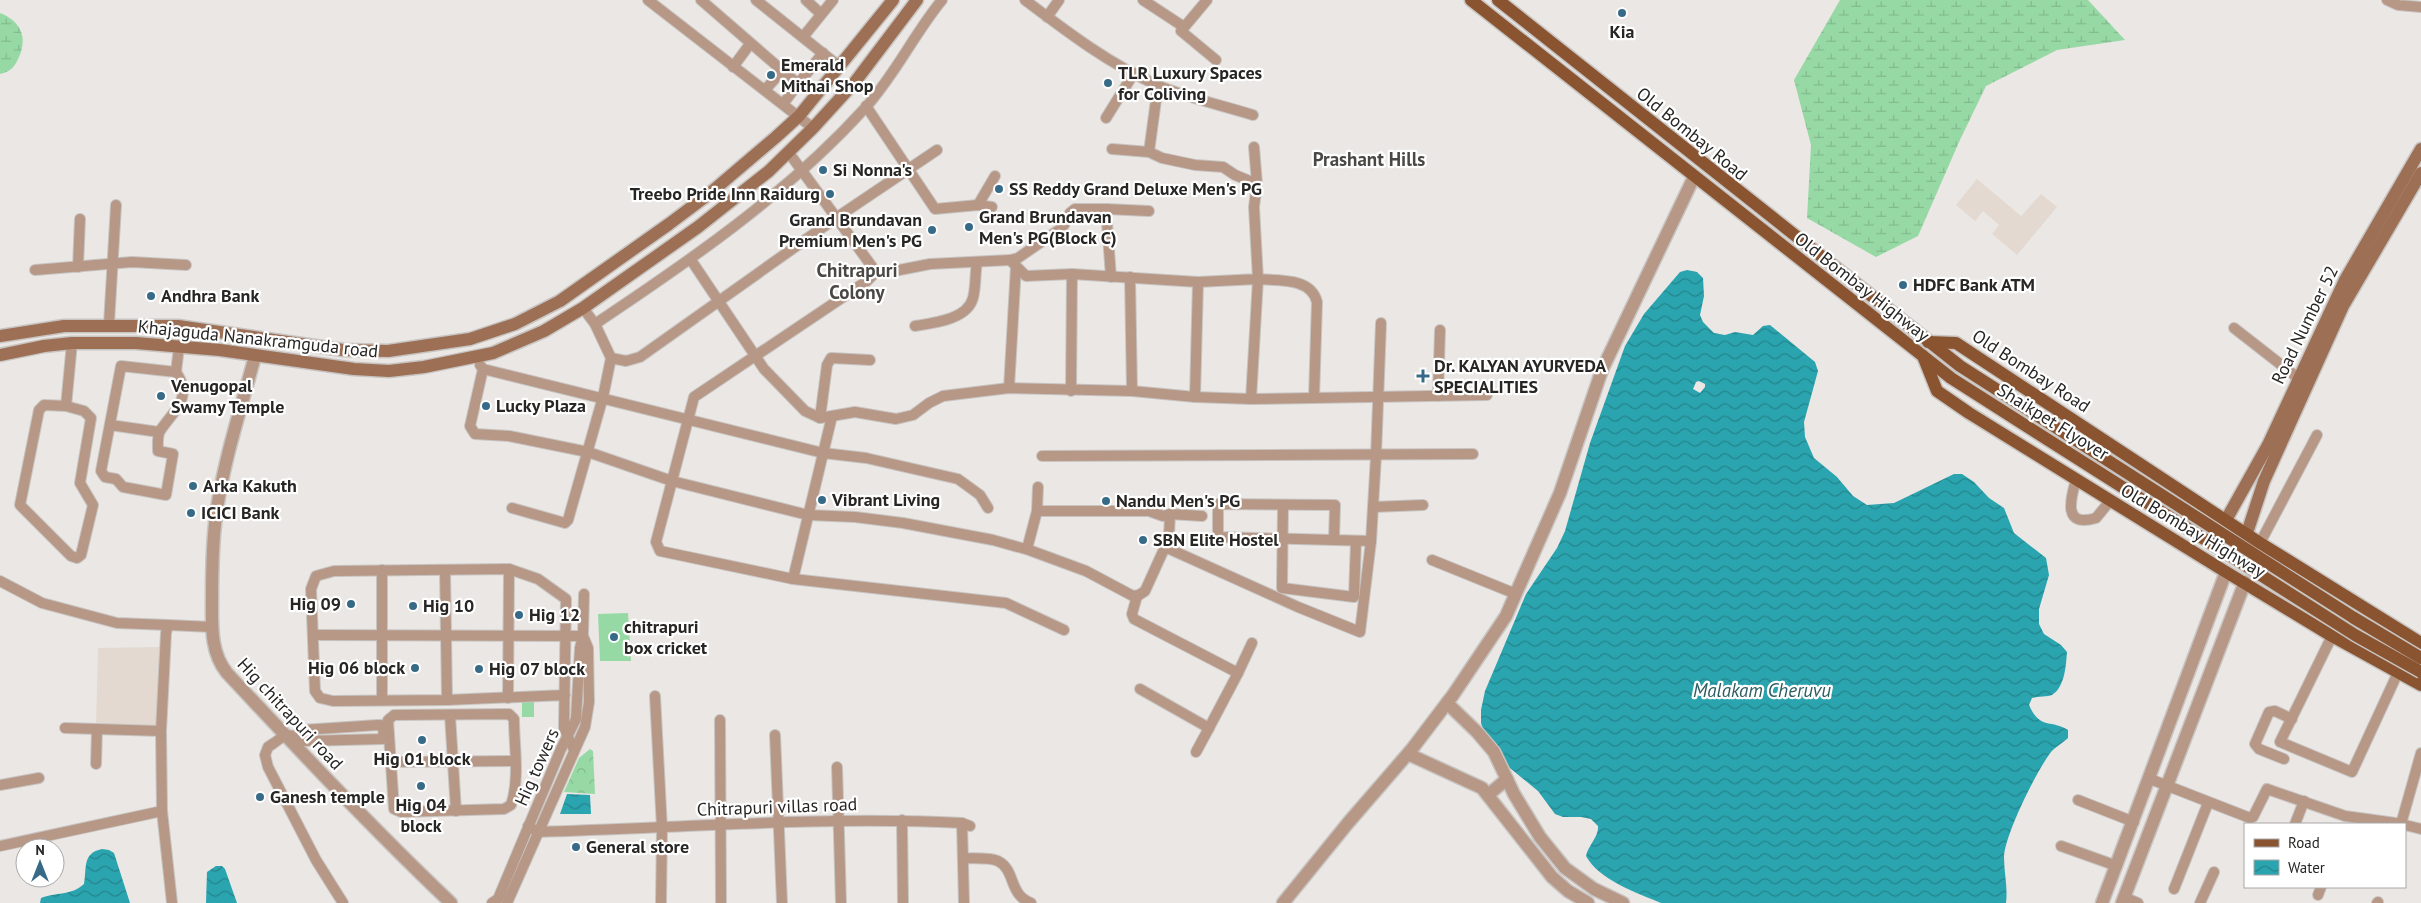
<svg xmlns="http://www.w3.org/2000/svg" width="2421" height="903" viewBox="0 0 2421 903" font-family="'PT Sans',sans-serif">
<defs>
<pattern id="wetland-marsh" width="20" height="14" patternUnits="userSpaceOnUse" patternTransform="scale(1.25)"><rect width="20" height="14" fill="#97d9a5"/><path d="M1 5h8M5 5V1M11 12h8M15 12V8" fill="none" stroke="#82ba8e"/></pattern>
<pattern id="park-crowns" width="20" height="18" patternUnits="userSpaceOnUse" patternTransform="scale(1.25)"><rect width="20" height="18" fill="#97d9a5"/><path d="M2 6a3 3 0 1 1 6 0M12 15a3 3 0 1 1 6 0" fill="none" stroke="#82ba8e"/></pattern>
<pattern id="water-waves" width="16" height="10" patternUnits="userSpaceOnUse" patternTransform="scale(1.25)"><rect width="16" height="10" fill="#2aa4ae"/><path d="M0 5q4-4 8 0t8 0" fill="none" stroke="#24858d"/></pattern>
</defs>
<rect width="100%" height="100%" fill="#eae7e4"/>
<g fill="#e3d9d1">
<polygon points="1977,179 2021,216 2041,194 2057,207 2017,255 1992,234 1999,225 1983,211 1975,221 1956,205"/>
<polygon points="160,647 158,725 96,725 98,648"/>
</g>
<g fill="#97d9a5">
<polygon points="628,613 631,661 600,661 598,614"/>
<polygon points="534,699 534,717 522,717 522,701"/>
</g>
<g fill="url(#wetland-marsh)">
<polygon points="1840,0 2088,0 2125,40 2057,50 1986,86 1959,142 1918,236 1876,257 1807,218 1811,145 1794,80"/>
<path d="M0 13C20 21 28 36 19 57 15 66 11 72 0 74Z"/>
</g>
<polygon fill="url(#park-crowns)" points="590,749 593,751 595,794 564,792 579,758"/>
<g fill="url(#water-waves)" fill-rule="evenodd">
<path d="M1687 270 1697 272 1703 278 1704 296 1700 315 1703 322 1714 333 1725 335 1735 332 1753 335 1763 326 1770 325 1815 362 1818 371 1804 422 1805 437 1814 458 1837 477 1853 496 1867 505 1894 503 1954 474H1962L1974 482 1989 498 2004 508 2014 533 2046 558 2049 575 2039 609V624L2044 634 2061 645 2067 652C2066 665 2065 687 2052 695 2048 697 2038 696 2032 698L2029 705C2040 730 2050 719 2068 730V738C2063 743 2055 747 2051 752 2036 772 2005 834 2004 857 2004 873 2008 887 2006 903H1661C1637 893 1599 880 1586 856 1588 845 1599 837 1598 826L1591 819 1581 817H1563L1555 814 1538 791 1505 764 1487 742 1481 723V710L1485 691 1526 594 1557 548 1565 531 1590 443 1625 346 1644 314 1680 272ZM1699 381 1705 384V387L1700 393 1693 389 1696 382Z"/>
<polygon points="567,794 590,795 591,814 560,814"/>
<path d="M102 849 109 850 114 853 130 903H40L41 898C56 892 71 896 84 884 87 868 82 853 102 849Z"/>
<polygon points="216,866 222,866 225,869 237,903 206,903 207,872"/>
</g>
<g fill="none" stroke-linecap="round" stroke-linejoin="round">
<g stroke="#c7c4c2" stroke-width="12">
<g id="minor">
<polyline points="648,0 813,128"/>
<polyline points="701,0 798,84 823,53"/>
<polyline points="756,0 840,67"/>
<polyline points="806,0 821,14"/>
<path d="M1025 0C1066 31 1109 64 1157 85 1188 98 1221 105 1253 115"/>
<polyline points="1143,0 1184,27"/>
<polyline points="1207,0 1181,31 1216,60"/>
<polyline points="2387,0 2398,5 2421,7"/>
<polyline points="1047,17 1059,0"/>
<polyline points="803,37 833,0"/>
<polyline points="733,67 750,44"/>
<polyline points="1158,85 1149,152 1162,158 1195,165 1223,167 1235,175 1257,184"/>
<polyline points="765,90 782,71"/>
<polyline points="783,104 798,84"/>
<polyline points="866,106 935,209 978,205 992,207"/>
<polyline points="1106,118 1134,73"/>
<polyline points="1112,149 1149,152"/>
<polyline points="789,153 876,272 884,273 930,264 1010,260 1026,276 1072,274 1198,282 1258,279 1254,207 1257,184 1254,147"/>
<polyline points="978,205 995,176"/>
<polyline points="1106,209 1149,211"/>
<polyline points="691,260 764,369 805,411 820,418 855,412 896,419 913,415 929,403 943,396 1009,388 1132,391 1195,397 1251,399 1487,395"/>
<polyline points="1010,260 1018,258 1063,227 1070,213 1075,209 1106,209 1111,277"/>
<polyline points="78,267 80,219"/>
<polyline points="35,270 132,262 186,265"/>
<polyline points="876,272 867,281 694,397 656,542 660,551 793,579 1006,603 1064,630"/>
<polyline points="1130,277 1132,391"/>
<polyline points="109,324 116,205"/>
<path d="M595 324C691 260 787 194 865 108 895 75 914 34 942 0"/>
<path d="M915 326C933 323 967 320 973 298 976 287 975 273 977 262"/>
<polyline points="2234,328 2298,378"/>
<polyline points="611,358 626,361 640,357 836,218 937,150"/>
<polyline points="480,365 483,369 823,453 866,458 958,479 980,495 988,508"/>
<polyline points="483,369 470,426 475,434 509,436 588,452 672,481 808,515 855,517 903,523 993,540 1029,550 1086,571 1133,596 1139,595 1145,591 1165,547 1169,536 1170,514 1163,516 1149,511 1037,511"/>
<path d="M176 372C194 398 173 411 160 431 157 436 158 445 158 451L173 454 166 495 123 487 116 479 105 477 101 471 121 366 176 372 179 347"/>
<polyline points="1009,388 1016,266"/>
<polyline points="1071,391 1072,274"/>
<polyline points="1438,396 1440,330"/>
<polyline points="1195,397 1198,282"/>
<path d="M1251 399 1258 279C1278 281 1311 277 1317 302L1314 398"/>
<polyline points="66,406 84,411 91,418 80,483 93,505 81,555 77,558 71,556 20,505 39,410 44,405 66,406 72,343"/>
<polyline points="820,418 827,365 831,358 870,360"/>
<polyline points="110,425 159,432"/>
<polyline points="1042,456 1473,454"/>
<path d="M2076 480C2070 500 2063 528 2096 518L2110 501"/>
<polyline points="1283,505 1282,588 1354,597 1356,541"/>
<polyline points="1373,507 1423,505"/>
<polyline points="512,508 565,523 568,520 603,397 611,358 595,324 583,308"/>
<polyline points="1170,514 1202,516"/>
<polyline points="1334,540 1335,505 1218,504 1218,537 1371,541"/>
<polyline points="2260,543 2317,435"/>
<polyline points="1165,547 1298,607 1360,632 1371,541 1376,456 1381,323"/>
<polyline points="1027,549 1037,511 1038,487"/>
<polyline points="1432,560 1516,594"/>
<polyline points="382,570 382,700"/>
<polyline points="445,570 447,700"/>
<polyline points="793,579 832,416"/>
<polyline points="0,581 42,603 117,623 168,625"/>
<polyline points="1137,596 1132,614 1134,619 1238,673 1209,728 1140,689"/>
<polyline points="313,635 583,636"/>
<polyline points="2332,636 2280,742 2352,772 2401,666"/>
<polyline points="1238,673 1252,643"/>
<polyline points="565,695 447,700 333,701 320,698 315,691 311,589 316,576 334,571 509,569 538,579 566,599 564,728 574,750"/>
<polyline points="655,696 662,828 661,903"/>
<polyline points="508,698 509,569"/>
<path d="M509 714 514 719C514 747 520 778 511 805L504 809 401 812 394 809 388 720 394 715Z"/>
<polyline points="450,715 456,811"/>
<polyline points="720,720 721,903"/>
<polyline points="65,728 161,731"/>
<polyline points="775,735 782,903"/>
<polyline points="296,736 302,730 378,725 381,725 384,731"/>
<polyline points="1196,752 1209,728"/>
<polyline points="2284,759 2259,749 2255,744 2269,712 2275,711 2292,719"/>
<polyline points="391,762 515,761"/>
<polyline points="96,764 97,729"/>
<polyline points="837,767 841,903"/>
<polyline points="2150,779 2250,818 2253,817 2267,789 2345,816 2403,824"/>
<polyline points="0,785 39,778"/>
<polyline points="2078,800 2134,822"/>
<polyline points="902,820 903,903"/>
<polyline points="962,823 964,903"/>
<polyline points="2295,824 2304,801"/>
<polyline points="2401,824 2421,753"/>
<polyline points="2405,825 2421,829"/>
<path d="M528 826 538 832C679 828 821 816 962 823L970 826"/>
<polyline points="0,846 162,811"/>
<polyline points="2061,846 2117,866"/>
<path d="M963 858C973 859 989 857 998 861 1016 870 1008 894 1031 903"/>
<polyline points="2174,889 2208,803"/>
<polyline points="2318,895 2321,887"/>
<polyline points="2124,897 2138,903"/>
<polyline points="172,903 162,811 161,731 166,633 168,625 212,627"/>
<polyline points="343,903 316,860 268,767 265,755 268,747 274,743 285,735 296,736 305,741 382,739 384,731"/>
<polyline points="492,903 498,899 561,749 576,719 580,648 583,636"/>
<polyline points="507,903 585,727 589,702 588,648 583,636 584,594"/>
<polyline points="2200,903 2214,872"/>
<polyline points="2377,903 2378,902"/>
</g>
</g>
<g stroke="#c7c4c2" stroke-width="15">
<g id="tertiary">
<path d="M255 356C241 409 223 462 216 516 212 544 212 572 212 600 212 625 210 652 227 673 300 751 373 829 451 903"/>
<polyline points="1447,703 1477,732 1494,752 1514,794 1540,837 1565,868 1594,889 1623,903"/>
<polyline points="1408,754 1482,788 1552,877 1568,891 1588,903"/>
<polyline points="1488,795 1507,779"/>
<polyline points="1283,903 1348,823 1412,749 1453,695 1506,616 1560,493 1602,370 1694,177"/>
<polyline points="2102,903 2226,572"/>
<polyline points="2122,903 2245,582"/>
</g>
</g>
<g stroke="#c7c4c2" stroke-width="15">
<g id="secondary">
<polyline points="0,336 64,326 178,326 343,350 388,351 470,339 515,324 560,301 669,224 709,194 776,137 799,116 893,0"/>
<polyline points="0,355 44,346 72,343 136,343 220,350 354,369 389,371 424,367 493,353 544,331 583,308 698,227 769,171 813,128 855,82 917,0"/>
<polyline points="2226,520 2268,445 2345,280 2421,149"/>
<polyline points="2247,533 2264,481 2343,306 2421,173"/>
</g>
</g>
<g stroke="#c7c4c2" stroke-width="15">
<g id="primary">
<polyline points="1471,0 1951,378"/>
<polyline points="1498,0 1960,366 2354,618"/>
<polyline points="1928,342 1956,343 2260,543 2421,643"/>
<polyline points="1923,356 1937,391 1969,413 2226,572 2332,636 2421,685"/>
</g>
</g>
<use href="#minor" stroke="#b79785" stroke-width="10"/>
<use href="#tertiary" stroke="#b79785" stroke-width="12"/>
<use href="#secondary" stroke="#9d7055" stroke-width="12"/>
<use href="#primary" stroke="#8a5431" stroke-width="12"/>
<g stroke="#c7c4c2" stroke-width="15" stroke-linecap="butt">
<g id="primary-bridge">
<polyline points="1951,378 2355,635 2421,672"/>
<polyline points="2354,618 2421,658"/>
</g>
</g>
<use href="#primary-bridge" stroke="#8a5431" stroke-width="12"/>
</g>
<g fill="#366a87" stroke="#fff" stroke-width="2">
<circle cx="1622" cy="13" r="5"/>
<circle cx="771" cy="75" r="5"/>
<circle cx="1108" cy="83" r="5"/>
<circle cx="823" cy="170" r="5"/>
<circle cx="999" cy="189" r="5"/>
<circle cx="830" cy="194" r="5"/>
<circle cx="969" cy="227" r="5"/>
<circle cx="932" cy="230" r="5"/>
<circle cx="1903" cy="285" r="5"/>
<circle cx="151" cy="296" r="5"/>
<path d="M1420.5 368.5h5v5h5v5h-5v5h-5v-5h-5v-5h5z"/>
<circle cx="161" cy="396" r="5"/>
<circle cx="486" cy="406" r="5"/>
<circle cx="193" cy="486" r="5"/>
<circle cx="822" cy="500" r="5"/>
<circle cx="1106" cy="501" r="5"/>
<circle cx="191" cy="513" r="5"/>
<circle cx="1143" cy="540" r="5"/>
<circle cx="351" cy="604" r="5"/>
<circle cx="413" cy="606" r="5"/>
<circle cx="519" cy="615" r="5"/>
<circle cx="614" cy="637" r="5"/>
<circle cx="415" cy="668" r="5"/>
<circle cx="479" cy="669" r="5"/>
<circle cx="422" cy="740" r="5"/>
<circle cx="421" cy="786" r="5"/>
<circle cx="260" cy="797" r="5"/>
<circle cx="576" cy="847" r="5"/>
</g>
<g text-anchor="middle" stroke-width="4.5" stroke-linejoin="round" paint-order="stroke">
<g font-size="18" font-weight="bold" fill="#272625" stroke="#fff" text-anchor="start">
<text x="1622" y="38" text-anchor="middle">Kia</text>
<text x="781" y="71">Emerald<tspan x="781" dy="21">Mithai Shop</tspan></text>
<text x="1118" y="79">TLR Luxury Spaces<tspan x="1118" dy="21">for Coliving</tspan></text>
<text x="833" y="176">Si Nonna's</text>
<text x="1009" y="195">SS Reddy Grand Deluxe Men's PG</text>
<text x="820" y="200" text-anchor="end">Treebo Pride Inn Raidurg</text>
<text x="979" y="223">Grand Brundavan<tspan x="979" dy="21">Men's PG(Block C)</tspan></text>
<text x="922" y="226" text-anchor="end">Grand Brundavan<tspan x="922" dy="21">Premium Men's PG</tspan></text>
<text x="1913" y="291">HDFC Bank ATM</text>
<text x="161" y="302">Andhra Bank</text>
<text x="1434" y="372">Dr. KALYAN AYURVEDA<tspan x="1434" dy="21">SPECIALITIES</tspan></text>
<text x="171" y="392">Venugopal<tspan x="171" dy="21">Swamy Temple</tspan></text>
<text x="496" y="412">Lucky Plaza</text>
<text x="203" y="492">Arka Kakuth</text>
<text x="832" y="506">Vibrant Living</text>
<text x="1116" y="507">Nandu Men's PG</text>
<text x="201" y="519">ICICI Bank</text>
<text x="1153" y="546">SBN Elite Hostel</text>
<text x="341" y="610" text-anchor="end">Hig 09</text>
<text x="423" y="612">Hig 10</text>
<text x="529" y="621">Hig 12</text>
<text x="624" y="633">chitrapuri<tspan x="624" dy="21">box cricket</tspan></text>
<text x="405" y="674" text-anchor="end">Hig 06 block</text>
<text x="489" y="675">Hig 07 block</text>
<text x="422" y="765" text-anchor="middle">Hig 01 block</text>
<text x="270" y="803">Ganesh temple</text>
<text x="421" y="811" text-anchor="middle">Hig 04<tspan x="421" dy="21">block</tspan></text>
<text x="586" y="853">General store</text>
</g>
<g font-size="18" fill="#272625" stroke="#fff">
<text transform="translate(1692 134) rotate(39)" y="6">Old Bombay Road</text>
<text transform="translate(1862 287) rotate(38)" y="6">Old Bombay Highway</text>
<text transform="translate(2305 325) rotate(-64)" y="6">Road Number 52</text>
<text transform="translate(258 339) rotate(6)" y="6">Khajaguda Nanakramguda road</text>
<text transform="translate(2031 371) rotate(33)" y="6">Old Bombay Road</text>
<text transform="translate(2053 422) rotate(32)" y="6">Shaikpet Flyover</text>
<text transform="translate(2193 531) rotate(31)" y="6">Old Bombay Highway</text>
<text transform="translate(290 714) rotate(47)" y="6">Hig chitrapuri road</text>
<text transform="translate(537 767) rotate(-66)" y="6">Hig towers</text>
<text transform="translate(777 807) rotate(-2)" y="6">Chitrapuri villas road</text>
</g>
<g font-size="19" font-weight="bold" fill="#4a4744" stroke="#fff">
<text x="1369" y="166">Prashant Hills</text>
<text x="857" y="277">Chitrapuri<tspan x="857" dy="22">Colony</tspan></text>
</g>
<g font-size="19" font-style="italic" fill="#2c5d61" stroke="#fff">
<text x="1762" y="697">Malakam Cheruvu</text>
</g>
</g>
<rect x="2244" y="823" width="162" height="65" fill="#ffffff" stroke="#a9a8a8"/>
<rect x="2254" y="839" width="25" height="8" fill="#8a5431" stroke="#a9a8a8"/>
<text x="2288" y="848" font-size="15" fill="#272625">Road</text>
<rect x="2254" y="860" width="25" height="15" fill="url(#water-waves)" stroke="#a9a8a8"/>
<text x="2288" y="873" font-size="15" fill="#272625">Water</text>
<g transform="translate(40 863)"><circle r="24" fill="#ffffff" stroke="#a9a8a8"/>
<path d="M0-4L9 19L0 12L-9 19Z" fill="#366a87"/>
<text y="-8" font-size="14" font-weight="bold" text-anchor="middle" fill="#272625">N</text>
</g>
</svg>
